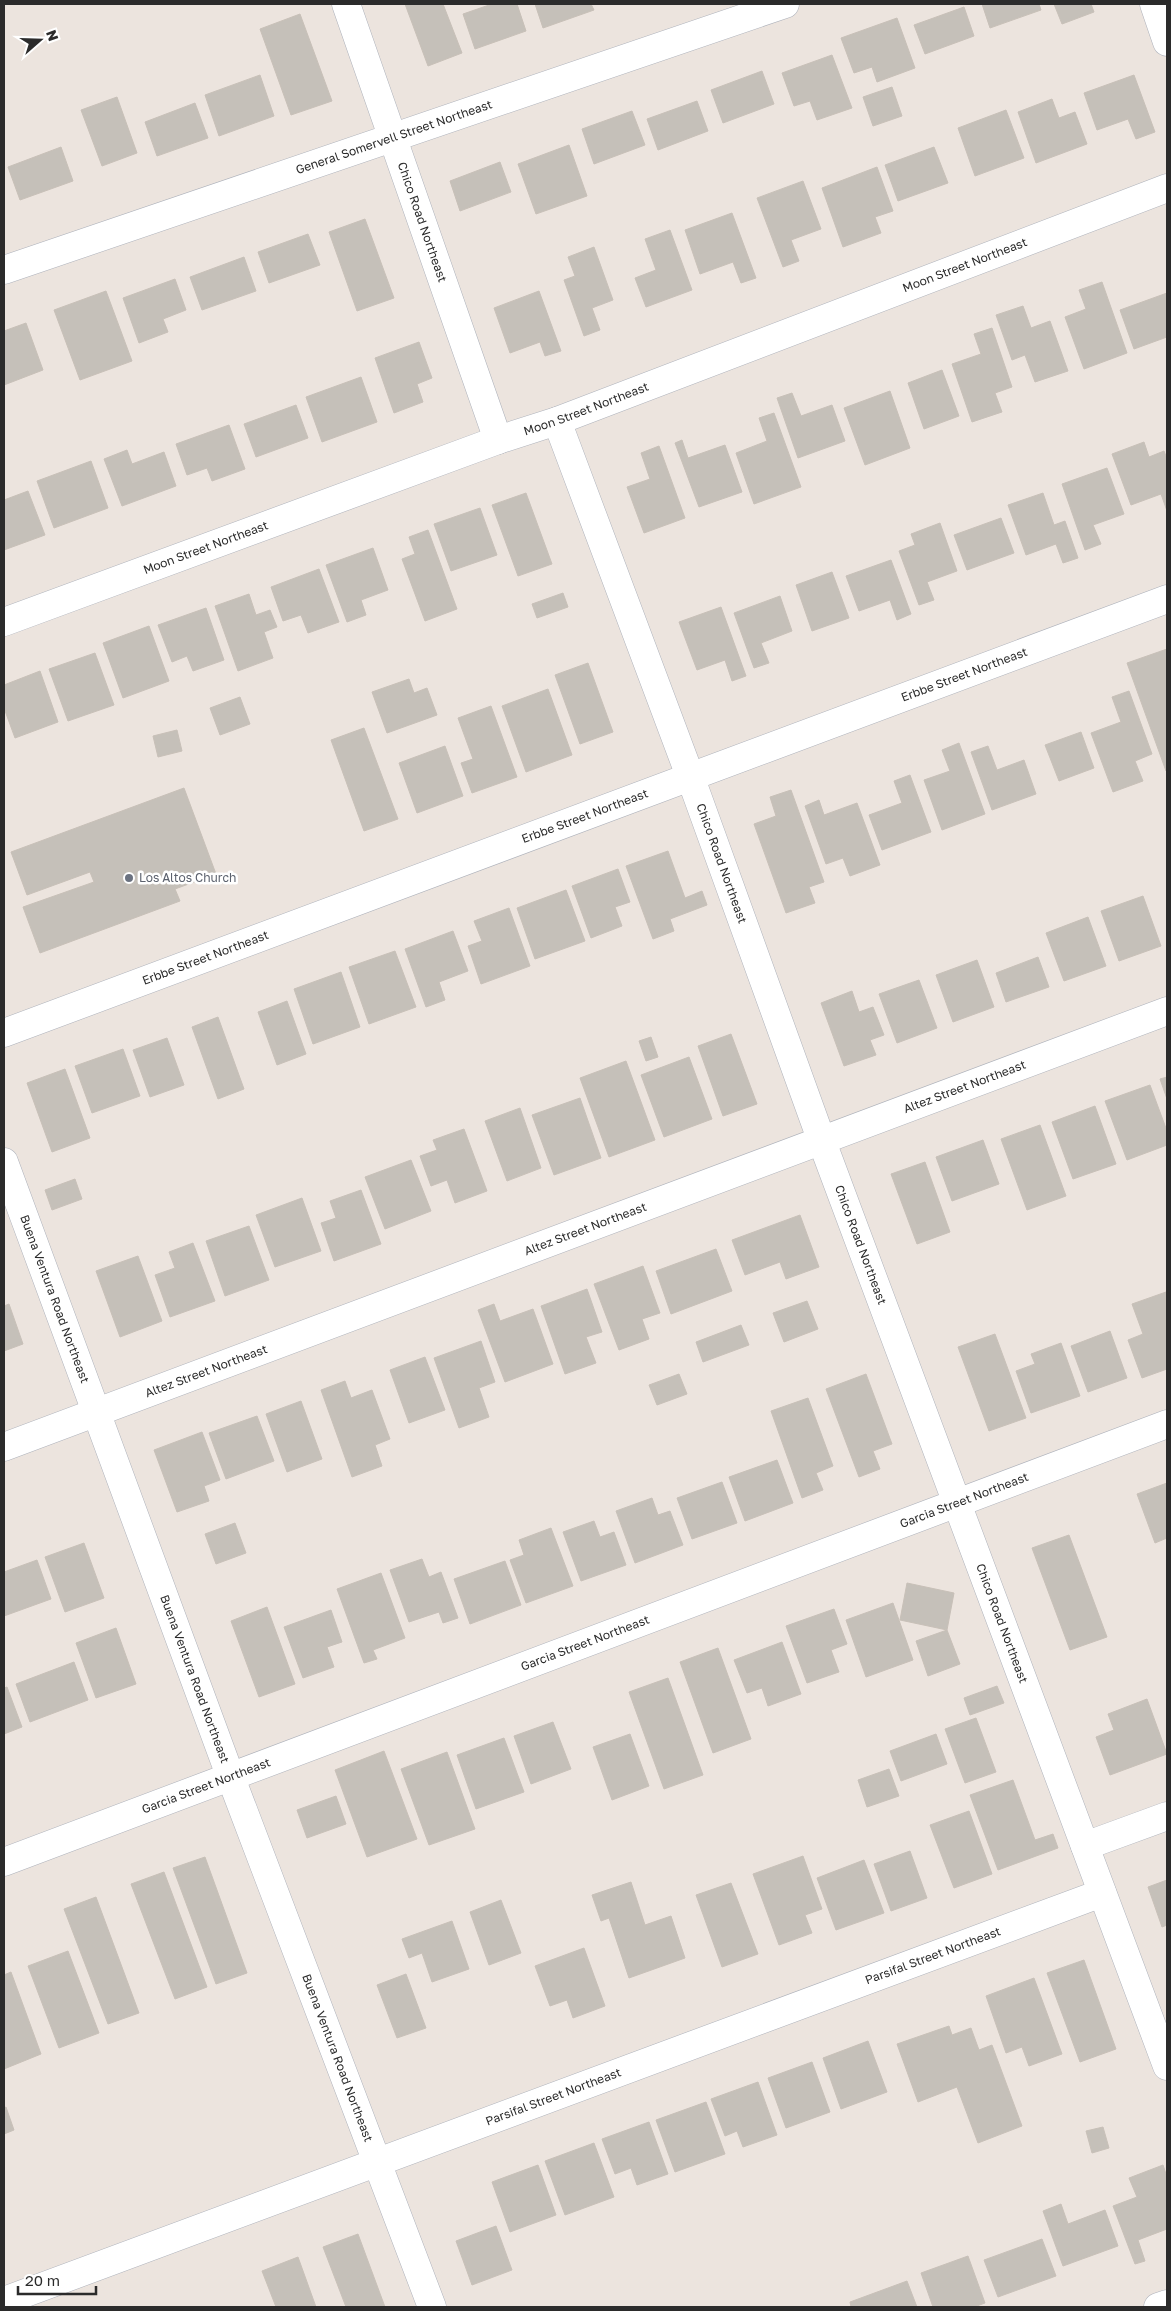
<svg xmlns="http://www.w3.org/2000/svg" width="1171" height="2311" viewBox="0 0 1171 2311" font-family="'Golos Text',sans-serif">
<rect width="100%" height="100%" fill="#ece4de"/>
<g fill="#c5c0b9" stroke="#c8c0b8">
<polygon points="405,4 443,4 462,53 428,66"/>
<polygon points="492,4 517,4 526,31 475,49 463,14"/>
<polygon points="535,4 591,4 594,10 543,28"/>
<polygon points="982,4 1039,4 1041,10 990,28"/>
<polygon points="1054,4 1091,4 1094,12 1062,24"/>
<polygon points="964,7 974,36 925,54 914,25"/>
<polygon points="300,14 332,101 291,115 260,29"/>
<polygon points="897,18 915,68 877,82 872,67 854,73 841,38"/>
<polygon points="832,55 852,108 817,120 810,101 794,106 782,73"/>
<polygon points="762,71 774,104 723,123 711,90"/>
<polygon points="260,75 274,116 219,136 205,95"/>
<polygon points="1134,75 1155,132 1136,139 1128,119 1097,130 1084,93"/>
<polygon points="892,87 902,116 873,126 863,97"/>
<polygon points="117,97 137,153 102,166 81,110"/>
<polygon points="1052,99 1059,118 1075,112 1087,144 1036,163 1018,112"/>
<polygon points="697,101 708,131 658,150 647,119"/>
<polygon points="195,103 208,138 157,156 145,122"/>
<polygon points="1006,110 1024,158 975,176 958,128"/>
<polygon points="632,111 645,145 594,164 582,129"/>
<polygon points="569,145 587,196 536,214 518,164"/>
<polygon points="61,147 73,181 20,200 8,167"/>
<polygon points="934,147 948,183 898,201 885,165"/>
<polygon points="500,162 511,192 460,211 450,181"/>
<polygon points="877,167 893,211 875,217 881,233 843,247 822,188"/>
<polygon points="803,181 821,229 791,240 799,261 783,267 757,198"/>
<polygon points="732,213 756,278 741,283 733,262 700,274 685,230"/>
<polygon points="365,219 394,298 357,311 329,232"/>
<polygon points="670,230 692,290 646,307 635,278 656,270 645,239"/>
<polygon points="308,234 320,265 269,283 258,252"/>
<polygon points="594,247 613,300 592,308 600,330 584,336 564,280 575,276 568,257"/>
<polygon points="244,257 256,291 202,310 190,277"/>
<polygon points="175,279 186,310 163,319 168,332 139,343 123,298"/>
<polygon points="1102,282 1127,353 1084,369 1065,317 1086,309 1079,290"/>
<polygon points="106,291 132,361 80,380 54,310"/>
<polygon points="539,291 561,351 545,356 540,342 510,353 494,308"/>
<polygon points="1167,293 1167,337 1134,349 1120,310"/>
<polygon points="1023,306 1031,328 1050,321 1068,371 1035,382 1025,355 1012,360 996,315"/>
<polygon points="26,323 43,370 4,385 4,331"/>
<polygon points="992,328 1012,387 995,393 1002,412 972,422 952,364 981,354 974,334"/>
<polygon points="419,342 432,378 417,384 423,402 394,413 375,358"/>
<polygon points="942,370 959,416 924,429 908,383"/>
<polygon points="361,377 377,422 322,442 306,397"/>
<polygon points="890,391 910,448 865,465 844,408"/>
<polygon points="792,393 801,416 832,405 845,441 798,458 777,398"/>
<polygon points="296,405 308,438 256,457 244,424"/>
<polygon points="774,413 801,487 754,504 736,453 767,441 759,418"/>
<polygon points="229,425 245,469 212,481 207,468 187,475 176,444"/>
<polygon points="682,440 688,458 725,445 742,492 699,507 675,443"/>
<polygon points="1144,442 1149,457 1164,451 1167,459 1167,511 1161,494 1131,505 1112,454"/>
<polygon points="659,446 685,518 644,533 627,487 650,479 641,453"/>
<polygon points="127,450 132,464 164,452 176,486 122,506 104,459"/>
<polygon points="91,461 108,508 54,528 37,481"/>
<polygon points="1107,468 1124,514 1093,525 1101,544 1085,550 1062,484"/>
<polygon points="28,491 45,535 4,550 4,500"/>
<polygon points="526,493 552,564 518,576 492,505"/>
<polygon points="1043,493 1054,525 1065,521 1078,558 1063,563 1056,544 1026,555 1008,505"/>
<polygon points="480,508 497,555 451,571 434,524"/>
<polygon points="1001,518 1014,553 967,570 954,535"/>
<polygon points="940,523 957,571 927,582 934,600 919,605 899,551 915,545 911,534"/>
<polygon points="428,530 457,609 425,621 402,559 415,554 409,537"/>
<polygon points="373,548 388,590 361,600 366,615 347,622 326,565"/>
<polygon points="891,560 911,614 897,620 890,600 859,611 846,576"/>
<polygon points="319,569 339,622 308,633 301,615 283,621 271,587"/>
<polygon points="832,572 849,618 812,631 796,585"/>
<polygon points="563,593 568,607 537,618 532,604"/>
<polygon points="249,594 256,615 270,610 277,627 264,632 273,658 238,671 215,606"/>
<polygon points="780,596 792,631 761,643 769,663 754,668 734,613"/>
<polygon points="721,607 746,676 732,681 725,660 697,670 679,622"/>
<polygon points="206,608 224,660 193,671 187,656 172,662 158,625"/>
<polygon points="149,626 169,681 123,698 103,643"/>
<polygon points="1167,649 1167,771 1166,771 1127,663"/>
<polygon points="95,653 114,705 68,721 49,669"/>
<polygon points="588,663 613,732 580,744 555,675"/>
<polygon points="40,671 58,722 15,738 4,708 4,685"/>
<polygon points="409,679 414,693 427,688 437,715 387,733 372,692"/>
<polygon points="548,689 572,755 526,772 502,706"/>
<polygon points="1129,691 1152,754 1135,761 1143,781 1113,792 1091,733 1121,722 1112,697"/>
<polygon points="240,697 250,724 220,735 210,708"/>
<polygon points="491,706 517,777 472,793 461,763 473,759 458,718"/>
<polygon points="364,728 398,819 364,831 331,740"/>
<polygon points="177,730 182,751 158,757 153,736"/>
<polygon points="1081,732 1094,768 1059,781 1045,745"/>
<polygon points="959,743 985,814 942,830 924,780 950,771 942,750"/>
<polygon points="445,746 463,796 417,813 399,763"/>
<polygon points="988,746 997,770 1024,760 1036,794 992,810 971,752"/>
<polygon points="910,775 931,832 882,850 869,815 902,803 894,781"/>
<polygon points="184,788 216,874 175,889 180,901 40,953 23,907 94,882 90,872 27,895 11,852"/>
<polygon points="791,790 824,882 809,887 815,903 786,913 754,824 776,816 770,797"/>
<polygon points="819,800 824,815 857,803 880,865 850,876 843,858 826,864 805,806"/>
<polygon points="668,851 685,898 702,891 707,905 670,919 674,931 653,939 626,866"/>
<polygon points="618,869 630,902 615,907 622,926 591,938 572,886"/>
<polygon points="566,890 585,941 535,959 517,908"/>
<polygon points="1143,896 1161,946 1119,961 1101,911"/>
<polygon points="509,908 530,966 481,984 468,946 482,941 474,921"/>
<polygon points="1088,917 1106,966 1064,981 1046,933"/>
<polygon points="453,931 468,971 439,982 445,1000 426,1007 405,949"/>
<polygon points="395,951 416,1007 369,1024 349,967"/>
<polygon points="1038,957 1049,987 1006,1002 996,973"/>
<polygon points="977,960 994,1007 953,1022 936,975"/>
<polygon points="341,972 360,1027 313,1044 294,989"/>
<polygon points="919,980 937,1028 897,1043 879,994"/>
<polygon points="852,991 859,1012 873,1007 884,1035 870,1040 876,1055 844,1066 821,1003"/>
<polygon points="287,1001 306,1054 277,1065 258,1012"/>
<polygon points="218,1017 244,1089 218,1099 192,1027"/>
<polygon points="731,1034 757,1104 723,1116 698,1046"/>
<polygon points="651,1037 658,1057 646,1061 639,1041"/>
<polygon points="167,1038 184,1085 150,1097 133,1050"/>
<polygon points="123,1049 140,1096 92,1113 75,1066"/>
<polygon points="689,1057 712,1119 664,1137 641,1075"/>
<polygon points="626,1061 655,1140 609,1157 580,1078"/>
<polygon points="65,1069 90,1138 52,1152 27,1083"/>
<polygon points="1167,1077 1167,1099 1160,1079"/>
<polygon points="1150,1085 1167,1131 1167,1145 1127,1160 1105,1101"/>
<polygon points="580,1098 601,1158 554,1175 532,1115"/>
<polygon points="1095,1106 1116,1164 1073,1179 1052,1122"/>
<polygon points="520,1108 541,1168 507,1181 485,1121"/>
<polygon points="1040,1125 1066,1196 1027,1210 1001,1139"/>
<polygon points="464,1129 487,1191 455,1203 447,1180 431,1186 420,1156 437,1150 433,1140"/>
<polygon points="983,1140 999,1184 952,1201 936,1157"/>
<polygon points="411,1160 431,1211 385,1229 365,1177"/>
<polygon points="925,1162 950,1232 917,1244 891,1174"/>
<polygon points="75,1179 82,1199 52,1210 45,1190"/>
<polygon points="361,1190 381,1244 334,1261 321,1223 336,1218 330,1201"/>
<polygon points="302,1198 321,1251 275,1267 256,1215"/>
<polygon points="800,1215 819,1267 786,1279 780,1262 745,1275 732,1240"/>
<polygon points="249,1226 269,1280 225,1296 206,1241"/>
<polygon points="193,1243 215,1301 170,1317 155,1275 175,1268 169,1252"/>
<polygon points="716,1249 732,1291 671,1314 656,1271"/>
<polygon points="138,1256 162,1321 120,1337 96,1271"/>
<polygon points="643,1266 660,1313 642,1319 649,1339 619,1350 594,1284"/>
<polygon points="587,1289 602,1332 586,1337 596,1363 565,1374 541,1306"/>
<polygon points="1166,1292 1167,1369 1142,1378 1128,1340 1143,1334 1132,1304"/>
<polygon points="807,1301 818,1329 784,1342 773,1313"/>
<polygon points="9,1304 23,1344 4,1351 4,1306"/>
<polygon points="494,1304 500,1321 533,1309 553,1364 505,1382 478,1310"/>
<polygon points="741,1325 749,1345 703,1362 696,1342"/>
<polygon points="1110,1331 1127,1378 1088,1392 1071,1346"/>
<polygon points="995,1334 1026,1418 989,1431 958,1347"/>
<polygon points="481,1341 495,1382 479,1388 489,1417 459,1428 434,1358"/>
<polygon points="1061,1343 1080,1396 1031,1413 1016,1371 1035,1364 1031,1354"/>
<polygon points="425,1357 445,1410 409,1423 390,1370"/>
<polygon points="679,1374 687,1394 657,1405 649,1385"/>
<polygon points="866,1374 892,1444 873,1451 880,1469 859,1477 826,1389"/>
<polygon points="345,1381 351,1398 372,1390 390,1439 375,1445 382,1466 352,1477 321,1390"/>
<polygon points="808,1398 833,1466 816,1473 823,1490 802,1498 771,1411"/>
<polygon points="301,1401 322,1459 287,1472 266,1414"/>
<polygon points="257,1416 274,1461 226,1479 209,1433"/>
<polygon points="202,1432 220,1480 204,1486 209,1501 177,1512 154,1450"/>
<polygon points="777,1460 793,1503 745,1521 729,1477"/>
<polygon points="722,1482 737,1523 692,1539 677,1498"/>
<polygon points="1167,1483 1167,1538 1155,1543 1137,1494"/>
<polygon points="652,1498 658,1515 670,1511 683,1545 635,1563 616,1511"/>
<polygon points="594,1521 600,1537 614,1532 626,1565 581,1581 563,1532"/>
<polygon points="235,1523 246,1553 216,1564 205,1534"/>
<polygon points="551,1528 573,1586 526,1603 510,1560 524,1555 519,1540"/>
<polygon points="1069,1535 1107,1637 1070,1650 1032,1548"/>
<polygon points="84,1543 104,1598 65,1612 45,1557"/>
<polygon points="422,1559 429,1577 441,1572 458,1618 443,1623 439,1612 409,1622 390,1570"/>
<polygon points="37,1560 51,1599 4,1616 4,1572"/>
<polygon points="505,1561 521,1605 470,1624 454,1579"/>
<polygon points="381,1573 405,1638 373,1650 377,1659 364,1663 337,1589"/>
<polygon points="907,1583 954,1593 947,1630 900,1620"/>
<polygon points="893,1603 913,1660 866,1677 846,1620"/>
<polygon points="267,1607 295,1684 259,1697 231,1621"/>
<polygon points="834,1609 847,1644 831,1650 839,1672 807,1683 786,1626"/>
<polygon points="331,1610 342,1642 327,1647 334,1667 303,1678 284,1627"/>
<polygon points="116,1628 136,1684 96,1698 76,1643"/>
<polygon points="947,1630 960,1664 928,1676 916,1641"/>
<polygon points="782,1642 801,1694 768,1706 762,1688 747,1693 734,1660"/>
<polygon points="718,1648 751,1739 713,1753 680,1662"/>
<polygon points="74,1662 88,1700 30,1722 16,1684"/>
<polygon points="668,1678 703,1775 664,1789 629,1692"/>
<polygon points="997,1686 1004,1703 970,1715 964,1698"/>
<polygon points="7,1687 22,1727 4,1734 4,1688"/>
<polygon points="1147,1699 1167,1754 1110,1775 1096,1737 1114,1730 1108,1714"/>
<polygon points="976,1718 996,1772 965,1783 945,1729"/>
<polygon points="553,1722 571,1769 531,1784 514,1736"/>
<polygon points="630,1734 649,1786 612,1800 593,1747"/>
<polygon points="936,1734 947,1764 901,1781 890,1751"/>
<polygon points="504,1738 524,1792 476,1809 457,1755"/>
<polygon points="384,1751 417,1839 367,1857 335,1770"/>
<polygon points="447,1752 475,1829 429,1845 401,1769"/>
<polygon points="889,1769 899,1796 867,1807 858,1780"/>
<polygon points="1013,1780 1035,1840 1053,1834 1058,1848 998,1870 970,1795"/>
<polygon points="336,1796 346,1824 307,1838 297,1810"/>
<polygon points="969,1811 992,1874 954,1888 930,1825"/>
<polygon points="910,1851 927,1898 891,1911 874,1864"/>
<polygon points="803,1856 822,1909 805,1915 812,1933 779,1945 753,1874"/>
<polygon points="205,1857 247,1973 216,1984 173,1868"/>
<polygon points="864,1860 884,1913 836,1930 817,1878"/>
<polygon points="164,1872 207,1987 175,1999 131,1884"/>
<polygon points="1167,1880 1167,1925 1162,1927 1148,1887"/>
<polygon points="631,1882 645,1925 671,1916 685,1958 629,1978 609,1918 601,1921 592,1895"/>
<polygon points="731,1883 758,1954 722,1967 696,1895"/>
<polygon points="96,1897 139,2013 108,2024 64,1909"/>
<polygon points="501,1900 521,1953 489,1965 470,1912"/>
<polygon points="452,1921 469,1969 432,1982 422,1953 409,1958 402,1939"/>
<polygon points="584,1948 605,2006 573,2018 567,2000 550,2006 535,1966"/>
<polygon points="68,1951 99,2033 59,2048 28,1966"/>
<polygon points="1084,1960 1116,2049 1080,2062 1047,1973"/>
<polygon points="11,1972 41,2054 4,2069 4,1975"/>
<polygon points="406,1974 426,2028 397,2038 377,1985"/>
<polygon points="1034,1978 1062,2054 1029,2066 1022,2047 1006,2053 986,1996"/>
<polygon points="949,2026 952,2035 971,2028 979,2050 992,2045 1022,2126 978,2143 957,2087 918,2102 897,2044"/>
<polygon points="868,2041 887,2092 841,2109 823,2058"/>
<polygon points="812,2062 830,2112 786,2128 768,2078"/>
<polygon points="758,2082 777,2135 743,2147 737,2131 725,2136 711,2099"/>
<polygon points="706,2102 725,2154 675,2172 656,2120"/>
<polygon points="6,2107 14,2130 4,2134 4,2108"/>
<polygon points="649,2122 668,2174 637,2185 631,2168 615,2174 602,2139"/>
<polygon points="1103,2127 1109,2148 1092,2153 1086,2131"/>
<polygon points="594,2143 614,2197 565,2215 545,2161"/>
<polygon points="538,2165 556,2215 510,2232 492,2182"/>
<polygon points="1163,2165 1167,2177 1167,2229 1138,2240 1145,2261 1135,2264 1113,2206 1137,2197 1129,2178"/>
<polygon points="1061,2204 1068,2224 1105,2210 1118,2246 1063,2266 1043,2211"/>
<polygon points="496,2226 512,2270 472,2285 456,2241"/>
<polygon points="358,2234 385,2307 346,2307 323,2247"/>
<polygon points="1042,2239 1056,2276 998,2297 984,2260"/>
<polygon points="968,2256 985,2303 974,2307 933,2307 921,2273"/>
<polygon points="298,2257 316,2307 276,2307 262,2271"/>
<polygon points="907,2281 917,2307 851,2307 850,2302"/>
</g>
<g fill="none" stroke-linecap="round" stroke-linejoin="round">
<g stroke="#aeb2bb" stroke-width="29">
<g id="street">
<path id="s1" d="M4 270 785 4"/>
<path id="s2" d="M4 1033 1167 599"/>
<path id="s3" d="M4 1162 231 1778 432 2307"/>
<path id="s4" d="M4 1447 1167 1011"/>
<polyline points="1085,1846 1167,1816"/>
<path id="s5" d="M4 1862 1167 1424"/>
<path id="s6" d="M4 2301 1102 1893"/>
<polyline points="1158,2307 1167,2304"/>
</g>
</g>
<g stroke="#aeb2bb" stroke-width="29">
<g id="secondary">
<path id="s7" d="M346 4 498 440"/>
<polyline points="1154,4 1167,42"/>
<path id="s8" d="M557 421 690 776 821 1139 1167 2066"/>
<path id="s9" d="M4 622 498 440 557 421 1167 188"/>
</g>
</g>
<use href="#street" stroke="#fff" stroke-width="28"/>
<use href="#secondary" stroke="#fff" stroke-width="28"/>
</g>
<circle fill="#6b7280" stroke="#fff" stroke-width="2" cx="129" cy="878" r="5"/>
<g text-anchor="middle" stroke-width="5" stroke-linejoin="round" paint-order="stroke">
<g font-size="12" fill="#2b2b2b" stroke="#fff">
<text dy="4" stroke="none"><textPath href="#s1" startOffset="412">General Somervell Street Northeast</textPath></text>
<text dy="4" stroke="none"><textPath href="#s7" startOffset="231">Chico Road Northeast</textPath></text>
<text dy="4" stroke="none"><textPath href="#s9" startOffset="1025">Moon Street Northeast</textPath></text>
<text dy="4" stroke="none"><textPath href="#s9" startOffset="620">Moon Street Northeast</textPath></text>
<text dy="4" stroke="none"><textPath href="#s9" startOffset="215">Moon Street Northeast</textPath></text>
<text dy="4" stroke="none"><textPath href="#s2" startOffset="1025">Erbbe Street Northeast</textPath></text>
<text dy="4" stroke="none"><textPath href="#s2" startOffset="620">Erbbe Street Northeast</textPath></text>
<text dy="4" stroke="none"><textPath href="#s8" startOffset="472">Chico Road Northeast</textPath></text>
<text dy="4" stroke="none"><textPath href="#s2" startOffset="215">Erbbe Street Northeast</textPath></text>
<text dy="4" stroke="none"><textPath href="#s4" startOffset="1026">Altez Street Northeast</textPath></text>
<text dy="4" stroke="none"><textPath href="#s4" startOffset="621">Altez Street Northeast</textPath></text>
<text dy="4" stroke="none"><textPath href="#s8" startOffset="878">Chico Road Northeast</textPath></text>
<text dy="4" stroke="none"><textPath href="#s3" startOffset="146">Buena Ventura Road Northeast</textPath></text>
<text dy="4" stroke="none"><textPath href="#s4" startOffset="216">Altez Street Northeast</textPath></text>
<text dy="4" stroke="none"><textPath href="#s5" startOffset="1026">Garcia Street Northeast</textPath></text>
<text dy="4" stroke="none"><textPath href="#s8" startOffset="1282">Chico Road Northeast</textPath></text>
<text dy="4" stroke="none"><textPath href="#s5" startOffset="621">Garcia Street Northeast</textPath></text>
<text dy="4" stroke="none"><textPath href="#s3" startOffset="551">Buena Ventura Road Northeast</textPath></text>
<text dy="4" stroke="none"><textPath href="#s5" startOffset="216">Garcia Street Northeast</textPath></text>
<text dy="4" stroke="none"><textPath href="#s6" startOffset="991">Parsifal Street Northeast</textPath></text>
<text dy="4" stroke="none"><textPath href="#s3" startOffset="956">Buena Ventura Road Northeast</textPath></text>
<text dy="4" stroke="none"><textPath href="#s6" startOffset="586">Parsifal Street Northeast</textPath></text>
</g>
<g font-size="12" fill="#5b616d" stroke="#fff" text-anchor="start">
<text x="139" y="882">Los Altos Church</text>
</g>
</g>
<rect width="1171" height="2311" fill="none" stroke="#2b2b2b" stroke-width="10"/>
<g transform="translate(40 40) rotate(70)" stroke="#ffffff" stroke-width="4" paint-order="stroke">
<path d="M0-4L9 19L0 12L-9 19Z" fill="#2b2b2b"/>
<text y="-8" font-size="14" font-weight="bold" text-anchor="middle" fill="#2b2b2b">N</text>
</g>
<path d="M18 2286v8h78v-8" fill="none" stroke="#2b2b2b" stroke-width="2.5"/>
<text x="25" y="2286" font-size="15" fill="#2b2b2b" stroke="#ffffff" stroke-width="4" paint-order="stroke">20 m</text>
</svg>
